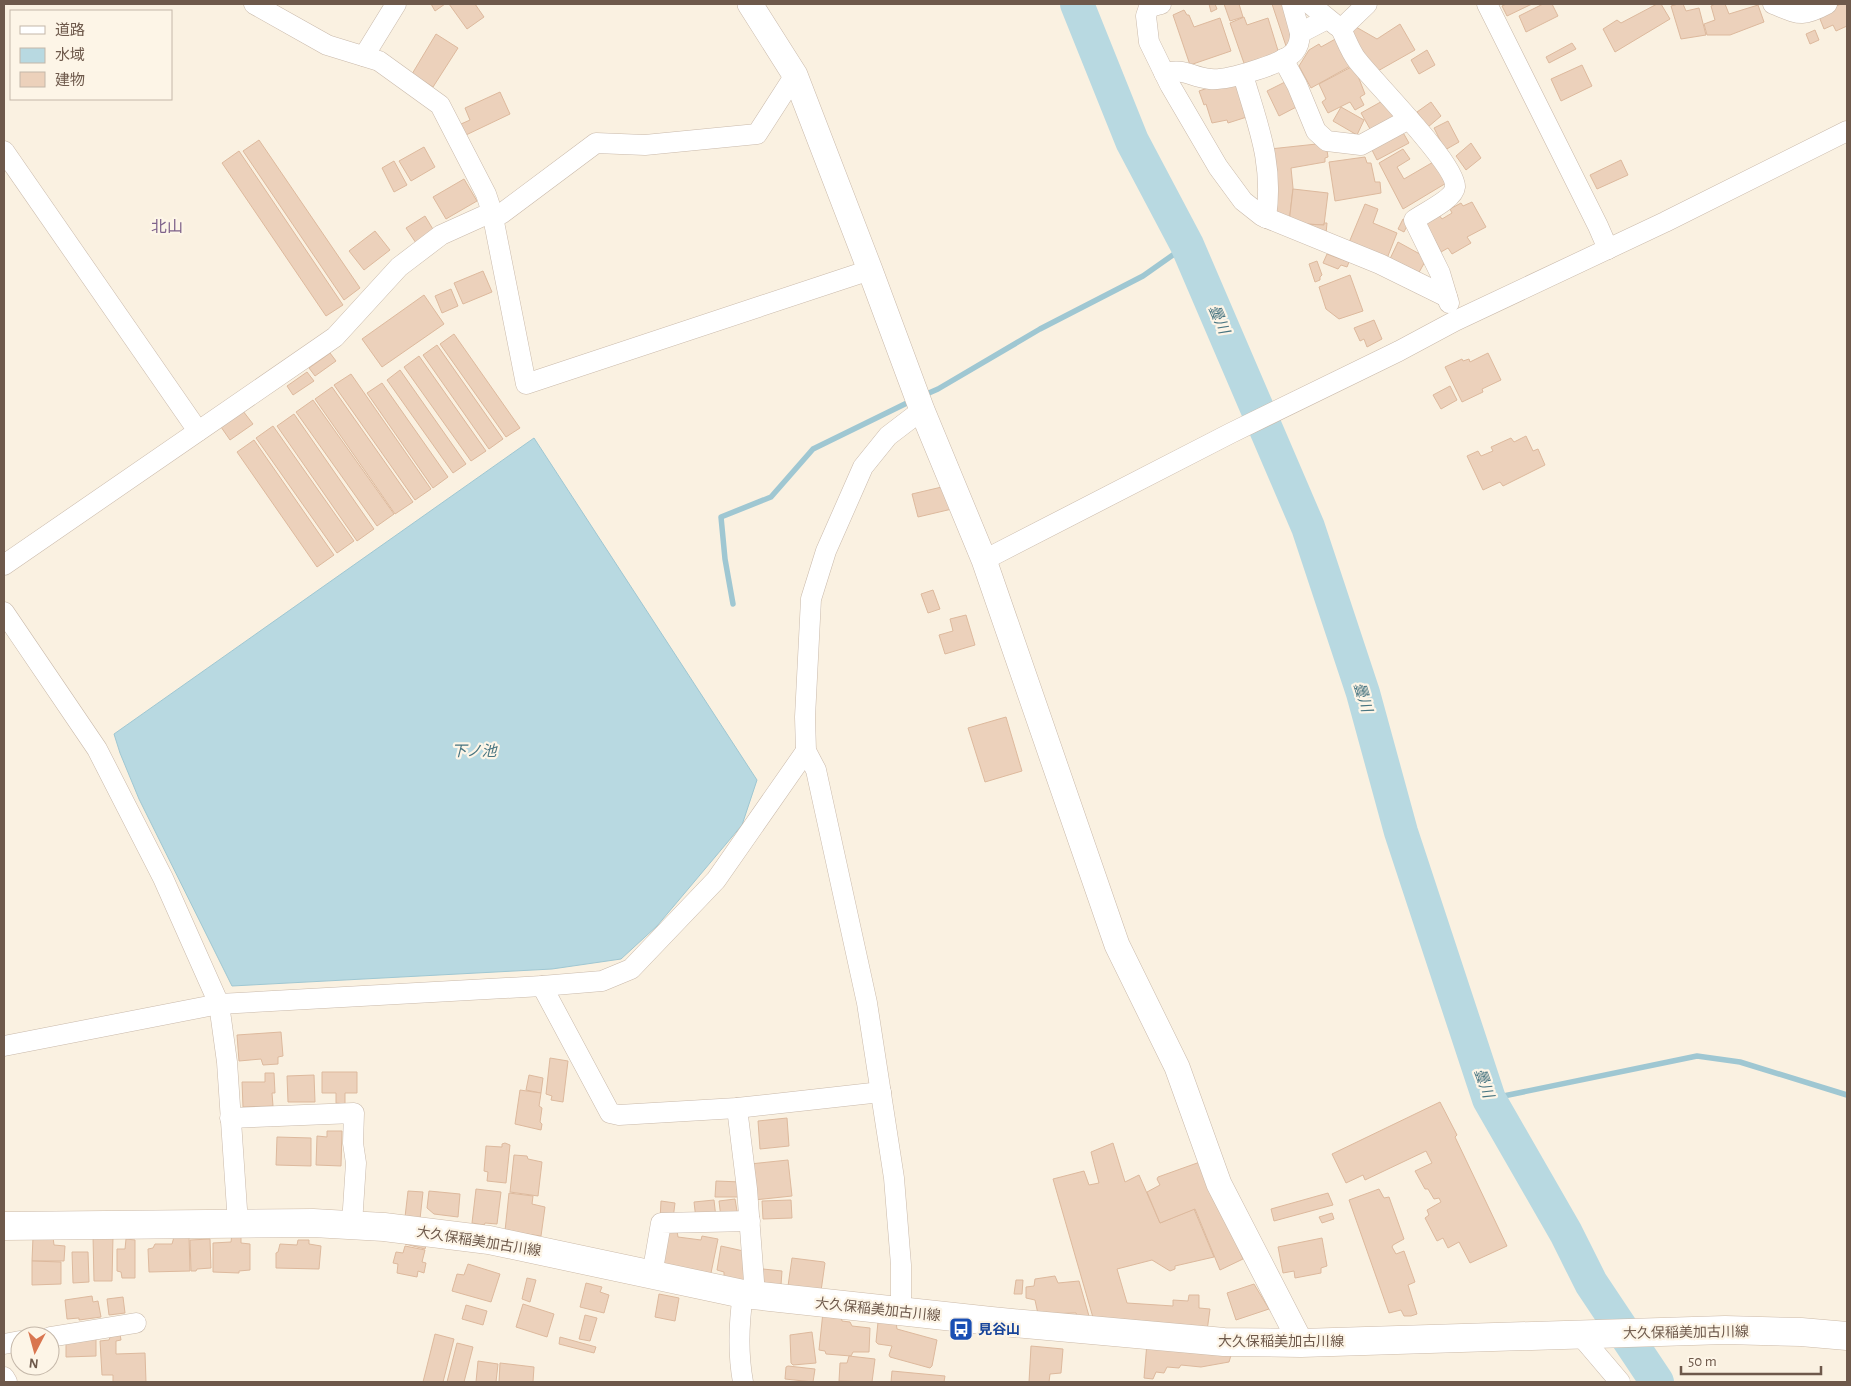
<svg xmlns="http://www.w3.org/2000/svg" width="1851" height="1386" viewBox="0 0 1851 1386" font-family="'Alegreya Sans','Noto Sans JP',sans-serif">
<rect width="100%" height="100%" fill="#faf1e1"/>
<polygon fill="#b8d9e1" stroke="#9fc7d2" points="534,438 757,780 742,825 657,926 621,959 552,969 232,986 139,799 120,753 114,734"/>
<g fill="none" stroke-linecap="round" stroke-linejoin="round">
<g stroke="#9fc7d2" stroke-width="5.5">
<polyline points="922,396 938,389 1040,329 1143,276 1187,245"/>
<polyline points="733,604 725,559 721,517 771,497 813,449 911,401"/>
<polyline points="1489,1099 1697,1056 1740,1062 1847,1095"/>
</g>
<polyline stroke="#b8d9e1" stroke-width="34" points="1077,4 1132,141 1187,245 1308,527 1363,693 1401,832 1489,1099 1566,1233 1591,1283 1657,1382"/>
</g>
<g fill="#ecd1bb" stroke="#ddb99d">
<polygon points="431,4 445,4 435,11"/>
<polygon points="449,4 475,4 484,17 467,29"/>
<polygon points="1209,4 1215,4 1217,9 1211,12"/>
<polygon points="1224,4 1239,4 1243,17 1230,21"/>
<polygon points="1272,4 1286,4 1296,42 1286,46"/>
<polygon points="1506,4 1532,4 1507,16 1502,6"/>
<polygon points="1543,4 1552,4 1558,16 1526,32 1519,16"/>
<polygon points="1657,4 1661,4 1670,19 1615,52 1603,29 1617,20 1621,23"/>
<polygon points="1678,4 1683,4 1686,11 1699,8 1706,35 1681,39 1671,6"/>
<polygon points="1715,4 1725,4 1729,14 1758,5 1764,22 1730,35 1707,35 1704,24 1715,20 1711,6"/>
<polygon points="1841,4 1847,4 1847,26 1836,31 1833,25 1824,29 1820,19 1826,10"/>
<polygon points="1184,10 1187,15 1189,15 1194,27 1220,18 1231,51 1190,65 1173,15"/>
<polygon points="1244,17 1247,25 1268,18 1280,57 1246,69 1230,23"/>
<polygon points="1400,24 1415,50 1376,72 1348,37 1356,27 1377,39"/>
<polygon points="1815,30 1819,40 1810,44 1806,34"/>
<polygon points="436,34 458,48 433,87 412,74"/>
<polygon points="1339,37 1354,64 1311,88 1299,66 1309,50 1319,44 1321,47"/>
<polygon points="1572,43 1576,49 1549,63 1546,57"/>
<polygon points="1427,50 1435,65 1419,74 1411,60"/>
<polygon points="1355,65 1356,71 1365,94 1360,97 1364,105 1355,110 1350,102 1328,113 1322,102 1326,99 1319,84"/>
<polygon points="1582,65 1592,86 1561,101 1551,79"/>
<polygon points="1237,78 1250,116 1228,123 1227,120 1212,123 1206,104 1204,105 1199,91"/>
<polygon points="1291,79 1304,103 1279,116 1267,91"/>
<polygon points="500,92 510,114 466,135 461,124 470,120 465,108"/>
<polygon points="1386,99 1399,123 1374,136 1361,113"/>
<polygon points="1431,102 1441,116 1428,127 1417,112"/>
<polygon points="1341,107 1364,120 1357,135 1333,121"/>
<polygon points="1448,121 1459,142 1445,150 1434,128"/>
<polygon points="1401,129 1409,143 1377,160 1372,150"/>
<polygon points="259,140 360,288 344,300 243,151"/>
<polygon points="1326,143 1328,157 1325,158 1325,162 1291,168 1293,188 1289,223 1272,216 1270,149"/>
<polygon points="1471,143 1481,158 1466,170 1456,156"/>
<polygon points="424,147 435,167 411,181 399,161"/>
<polygon points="1403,149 1410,159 1397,167 1404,179 1435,161 1448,182 1403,209 1379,163"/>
<polygon points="239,151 343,305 326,316 222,163"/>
<polygon points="1365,157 1367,163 1371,163 1375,182 1380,182 1381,193 1335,201 1329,162"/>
<polygon points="1621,160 1628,175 1597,189 1590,175"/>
<polygon points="394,161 407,185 394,192 382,168"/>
<polygon points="464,179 477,201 446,219 433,197"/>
<polygon points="1293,189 1328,193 1324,225 1289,223"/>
<polygon points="1472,202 1486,227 1467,237 1471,243 1452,254 1448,248 1441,252 1426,223 1439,215 1442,219 1452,213 1450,209 1461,203 1463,206"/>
<polygon points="1365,204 1378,209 1373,223 1397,233 1386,261 1348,245"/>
<polygon points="425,216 434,231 416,243 406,228"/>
<polygon points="1403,219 1409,222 1404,232 1398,229"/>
<polygon points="1324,223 1327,223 1326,234 1304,224 1324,225"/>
<polygon points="375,231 390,250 364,270 349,251"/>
<polygon points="1398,242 1427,258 1417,276 1389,261"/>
<polygon points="1327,254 1349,262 1347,267 1341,265 1338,269 1323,263"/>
<polygon points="1317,261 1322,275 1320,277 1320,280 1315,282 1309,264"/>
<polygon points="483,271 492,292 463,304 454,283"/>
<polygon points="1350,275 1363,311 1339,319 1326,309 1319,287"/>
<polygon points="451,289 458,306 442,313 435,296"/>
<polygon points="424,295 444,324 382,367 362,339"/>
<polygon points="1374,320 1382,339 1367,347 1364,339 1360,341 1354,328"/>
<polygon points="454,334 520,428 506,437 440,344"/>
<polygon points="437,345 503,439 489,449 423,355"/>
<polygon points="330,353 336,361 315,376 309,368"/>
<polygon points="1488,353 1501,380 1482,389 1483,392 1462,402 1445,367 1462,359 1463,361 1469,359 1470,362"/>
<polygon points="419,356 486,451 471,461 404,367"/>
<polygon points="400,370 466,464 453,473 387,380"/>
<polygon points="307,372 314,381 293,395 287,386"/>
<polygon points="351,374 431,489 415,500 334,385"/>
<polygon points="382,383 448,477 433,488 367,393"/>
<polygon points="1450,386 1457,400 1441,409 1433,395"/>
<polygon points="332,387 413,502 395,514 315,399"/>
<polygon points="313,400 394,514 377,526 296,412"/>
<polygon points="243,411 253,424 230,440 221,427"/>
<polygon points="294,414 374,529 357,541 277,426"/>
<polygon points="273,426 354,541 337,553 256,438"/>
<polygon points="1526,436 1533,451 1538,449 1545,465 1503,486 1500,482 1483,490 1467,456 1478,451 1481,456 1493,451 1491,447 1511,438 1514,442"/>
<polygon points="254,440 334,555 317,567 237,452"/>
<polygon points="946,486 952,509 918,517 912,494"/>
<polygon points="933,590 940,609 928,613 921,594"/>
<polygon points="966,615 975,645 945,654 939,635 953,631 950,619"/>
<polygon points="1006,717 1022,771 985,782 968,728"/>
<polygon points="281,1032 283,1056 278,1057 278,1064 263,1065 261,1059 239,1061 237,1035"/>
<polygon points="550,1058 568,1061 563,1102 551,1100 552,1096 546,1094"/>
<polygon points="322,1072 357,1072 357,1093 345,1093 345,1104 336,1103 336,1093 322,1093"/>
<polygon points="265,1073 274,1073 275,1093 272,1093 273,1106 243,1107 242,1082 265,1082"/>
<polygon points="314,1075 315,1102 288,1102 287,1076"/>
<polygon points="529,1075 543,1078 541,1093 526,1090"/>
<polygon points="520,1090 541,1093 539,1106 542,1108 540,1122 542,1124 541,1130 515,1124"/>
<polygon points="1440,1102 1457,1135 1455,1137 1507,1246 1470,1263 1459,1242 1448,1248 1443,1238 1437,1241 1425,1218 1429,1215 1427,1210 1441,1202 1439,1198 1434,1199 1428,1189 1425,1189 1415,1171 1432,1163 1426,1151 1365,1180 1363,1175 1346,1183 1332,1154"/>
<polygon points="787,1118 789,1146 760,1149 758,1121"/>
<polygon points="327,1131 342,1131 341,1166 316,1165 317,1136 327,1137"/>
<polygon points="277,1137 311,1138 311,1166 276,1165"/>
<polygon points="505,1143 510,1145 506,1183 487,1181 488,1172 484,1171 486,1146 502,1147 502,1144"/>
<polygon points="1113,1143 1125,1182 1139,1175 1160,1223 1194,1209 1214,1257 1175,1266 1175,1269 1170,1271 1152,1260 1117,1269 1127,1303 1173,1306 1173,1300 1188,1301 1189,1295 1199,1295 1199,1308 1210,1309 1207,1331 1094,1321 1053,1179 1084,1171 1089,1185 1099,1183 1091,1152"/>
<polygon points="514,1155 527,1156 528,1159 542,1162 538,1196 510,1192"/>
<polygon points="788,1160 792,1196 754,1200 750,1164"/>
<polygon points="1200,1162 1243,1259 1220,1270 1195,1209 1160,1223 1147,1192 1160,1185 1157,1179 1158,1177"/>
<polygon points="716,1181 741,1182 741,1197 715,1197"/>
<polygon points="476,1189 501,1192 497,1224 485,1223 484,1225 472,1223"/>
<polygon points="1379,1189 1384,1198 1389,1197 1404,1239 1393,1245 1392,1247 1396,1254 1404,1251 1415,1282 1408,1285 1417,1314 1411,1316 1404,1316 1401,1310 1389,1313 1349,1200"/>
<polygon points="408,1191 423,1192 420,1219 405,1217"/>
<polygon points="429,1191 460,1194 458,1217 434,1214 427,1208"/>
<polygon points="509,1193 533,1196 532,1204 545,1207 541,1236 505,1231"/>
<polygon points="1328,1193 1333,1205 1274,1221 1271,1209"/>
<polygon points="735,1199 738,1217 721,1218 719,1201"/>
<polygon points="714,1200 716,1218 696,1219 694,1202"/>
<polygon points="791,1200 792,1218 763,1219 762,1201"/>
<polygon points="661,1201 675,1203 673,1219 660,1220"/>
<polygon points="1332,1213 1334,1219 1322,1223 1319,1217"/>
<polygon points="664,1229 677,1231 678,1237 701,1240 702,1236 718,1239 711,1273 658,1266"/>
<polygon points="232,1233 241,1234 241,1243 250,1244 250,1270 239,1271 239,1273 213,1272 213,1243 231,1242"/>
<polygon points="93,1236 113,1236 112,1281 94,1281"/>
<polygon points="189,1236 190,1271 149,1272 148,1249 153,1248 155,1244 172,1244 174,1237"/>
<polygon points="33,1237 53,1237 54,1245 65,1246 64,1261 32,1261"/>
<polygon points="407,1238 427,1242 425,1249 405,1244"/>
<polygon points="1322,1238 1327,1266 1321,1268 1321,1273 1295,1278 1294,1271 1283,1273 1278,1247"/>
<polygon points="126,1239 135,1240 135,1278 122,1278 121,1272 117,1271 117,1249 125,1249"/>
<polygon points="210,1239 211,1268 197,1269 196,1271 191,1271 190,1240"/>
<polygon points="298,1240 309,1240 309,1244 321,1246 319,1269 276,1268 276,1253 278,1252 280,1244 297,1245"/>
<polygon points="405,1246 425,1250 422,1262 426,1263 424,1273 418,1271 417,1277 397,1273 398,1264 393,1263 396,1252 403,1253"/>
<polygon points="721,1246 748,1252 745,1281 724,1278 724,1272 717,1270"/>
<polygon points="72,1252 88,1252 89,1282 73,1283"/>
<polygon points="792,1258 824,1262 825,1263 821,1291 788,1286"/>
<polygon points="32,1261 61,1262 61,1284 32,1285"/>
<polygon points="468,1264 500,1274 491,1302 452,1291 457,1274 464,1275"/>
<polygon points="763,1269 782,1271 781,1285 761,1283"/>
<polygon points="1055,1276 1058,1283 1079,1281 1089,1316 1078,1318 1076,1313 1038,1314 1035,1300 1026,1298 1026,1287 1034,1286 1035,1279"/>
<polygon points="527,1278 536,1280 530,1302 522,1299"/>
<polygon points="1016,1280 1023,1280 1022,1294 1014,1294"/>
<polygon points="586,1283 602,1287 600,1292 609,1295 604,1313 580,1307"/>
<polygon points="1254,1284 1269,1309 1236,1320 1227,1293"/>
<polygon points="659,1294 679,1298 675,1321 655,1317"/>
<polygon points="92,1296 93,1302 98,1301 101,1317 79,1320 79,1318 67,1319 65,1300"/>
<polygon points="123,1297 125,1313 109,1315 107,1299"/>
<polygon points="523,1304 554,1314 547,1337 516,1327"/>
<polygon points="466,1305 487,1311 483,1325 462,1319"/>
<polygon points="823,1312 840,1312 842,1321 850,1322 852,1326 870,1328 869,1352 853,1352 851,1356 826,1354 825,1351 819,1350"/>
<polygon points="585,1315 597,1318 590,1341 579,1339"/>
<polygon points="878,1322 896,1322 897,1329 937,1340 932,1366 930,1368 890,1357 889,1355 892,1346 878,1344 876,1342"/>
<polygon points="812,1332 816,1363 793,1365 791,1363 790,1335"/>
<polygon points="120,1334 121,1340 116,1341 116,1354 145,1353 146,1382 113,1382 113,1375 102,1375 100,1341 109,1340 111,1335"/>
<polygon points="435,1334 454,1339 443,1382 423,1382"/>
<polygon points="560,1337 596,1347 594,1353 559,1344"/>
<polygon points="96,1338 96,1356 66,1357 66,1339"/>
<polygon points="457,1343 473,1347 464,1382 447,1382"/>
<polygon points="1147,1343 1232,1352 1229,1362 1201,1367 1181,1365 1179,1368 1167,1367 1164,1373 1156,1372 1153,1379 1144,1378"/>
<polygon points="1031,1346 1063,1349 1061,1373 1050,1374 1049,1382 1029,1382"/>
<polygon points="849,1356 875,1359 872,1382 839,1381 840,1363 847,1363"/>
<polygon points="478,1361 498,1364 496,1382 476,1382"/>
<polygon points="500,1363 534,1367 533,1382 499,1382"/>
<polygon points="788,1366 815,1369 813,1382 785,1379 786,1367"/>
<polygon points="892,1371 945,1376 944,1382 891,1382"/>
</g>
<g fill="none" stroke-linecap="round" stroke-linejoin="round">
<g stroke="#c9b9aa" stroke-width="21">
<g id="minor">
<polyline points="254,4 327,45 379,61 440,105 486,194 492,212 526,384 870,270"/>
<polyline points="1161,4 1149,7 1146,16 1149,42 1170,85 1218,167 1243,201 1262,216 1380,264 1447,297"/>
<polyline points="1292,4 1300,33"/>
<polyline points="1310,4 1337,26"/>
<path d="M1367 4 1341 29C1346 39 1350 51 1357 60 1373 81 1457 165 1455 187 1454 199 1424 213 1414 220L1440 273 1449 303"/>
<polyline points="1487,4 1598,226 1608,249"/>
<path d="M1773 4C1799 14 1801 18 1827 4"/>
<polyline points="364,56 396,4"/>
<polyline points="1283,59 1297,85 1316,131 1327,141 1361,145 1409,119"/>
<path d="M1164 73C1186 68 1190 77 1210 79 1226 81 1283 64 1294 52 1299 46 1300 40 1300 33L1327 19"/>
<path d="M1243 75C1258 126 1274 163 1266 218"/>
<polyline points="4,151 198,431"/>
<polyline points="984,560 1231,433 1399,351 1455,321 1665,222 1847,131"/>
<polyline points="4,565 335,337 399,267 441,235 492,212 501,214 596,143 645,145 757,134 795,75"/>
<polyline points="4,612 97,749 163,878 219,1004 227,1062 238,1224"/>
<polyline points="542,986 610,1113 619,1115 737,1108 881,1092"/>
<polyline points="4,1046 219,1004 542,986 602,981 631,969 716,880 806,751"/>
<polyline points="737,1108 747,1189 755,1295"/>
<polyline points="230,1118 354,1113 353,1143 356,1163 352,1224"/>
<polyline points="652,1275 661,1223 750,1221"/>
<path d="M743 1294C739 1322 738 1355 743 1382"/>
<polyline points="901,1312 901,1265 894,1178 867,1003 816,770 806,751 805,717 811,599 826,551 863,467 888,436 922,410"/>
<polyline points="1580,1335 1620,1382"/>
<polyline points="50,1337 136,1323"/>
<polyline points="4,1344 20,1341"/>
<polyline points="4,1377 7,1382"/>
</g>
</g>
<g stroke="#c9b9aa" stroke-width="26">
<polyline id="tertiary" points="750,4 795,75 870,270 922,410 984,560 1117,945 1177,1067 1219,1184 1301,1343"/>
</g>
<g stroke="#ccbaa8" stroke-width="29">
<polyline id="secondary" points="4,1226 313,1223 384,1227 489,1240 743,1294 991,1321 1224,1342 1301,1343 1725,1330 1801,1332 1847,1336"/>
</g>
<use href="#minor" stroke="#fff" stroke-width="20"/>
<use href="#tertiary" stroke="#fff" stroke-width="25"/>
<use href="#secondary" stroke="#fff" stroke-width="28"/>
</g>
<defs>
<g id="bus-square" transform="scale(1.25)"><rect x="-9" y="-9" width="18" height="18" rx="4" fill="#1a4fb4" stroke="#fdf5e7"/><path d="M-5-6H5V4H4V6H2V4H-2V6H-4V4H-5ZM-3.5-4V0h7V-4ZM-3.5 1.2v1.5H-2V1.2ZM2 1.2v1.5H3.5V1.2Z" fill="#fff"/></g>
</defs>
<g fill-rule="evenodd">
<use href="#bus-square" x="961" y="1329"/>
</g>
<g text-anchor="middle" stroke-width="4.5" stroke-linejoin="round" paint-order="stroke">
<g font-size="14" fill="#6e594b" stroke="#fdf5e7">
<text transform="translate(479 1241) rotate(9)" y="5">大久保稲美加古川線</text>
<text transform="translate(878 1309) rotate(6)" y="5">大久保稲美加古川線</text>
<text transform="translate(1686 1332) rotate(-1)" y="5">大久保稲美加古川線</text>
<text x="1281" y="1346">大久保稲美加古川線</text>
</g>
<g font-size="14" font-weight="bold" fill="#164399" stroke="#fdf5e7" text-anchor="start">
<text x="978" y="1334">見谷山</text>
</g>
<g font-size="15" font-style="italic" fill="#477480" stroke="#fdf5e7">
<text transform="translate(1219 319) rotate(67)" y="5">曇川</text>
<text transform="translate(1363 697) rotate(73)" y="5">曇川</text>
<text x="474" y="756">下ノ池</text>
<text transform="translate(1484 1083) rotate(70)" y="5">曇川</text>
</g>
<g font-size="16" fill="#7f638b" stroke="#fdf5e7">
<text x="167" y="232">北山</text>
</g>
</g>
<rect width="1851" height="1386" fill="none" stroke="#6e594b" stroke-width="10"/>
<rect x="10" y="10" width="162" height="90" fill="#fdf5e7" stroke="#c4b7a9"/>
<rect x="20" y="26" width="25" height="8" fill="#ffffff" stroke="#c4b7a9"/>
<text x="55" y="35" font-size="15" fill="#6e594b">道路</text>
<rect x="20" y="48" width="25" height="15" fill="#b8d9e1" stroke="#c4b7a9"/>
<text x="55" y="60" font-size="15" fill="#6e594b">水域</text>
<rect x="20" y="72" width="25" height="15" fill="#ecd1bb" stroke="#c4b7a9"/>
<text x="55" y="85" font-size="15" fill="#6e594b">建物</text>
<g transform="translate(35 1351) rotate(186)"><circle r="24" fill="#fdf5e7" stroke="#c4b7a9"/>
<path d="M0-4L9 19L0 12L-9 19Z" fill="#d97650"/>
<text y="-8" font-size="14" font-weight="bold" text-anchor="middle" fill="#6e594b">N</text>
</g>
<path d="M1681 1366v8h140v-8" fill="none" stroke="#6e594b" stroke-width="2.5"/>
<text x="1688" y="1366" font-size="15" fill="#6e594b" stroke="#fdf5e7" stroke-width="4" paint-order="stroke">50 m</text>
</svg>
